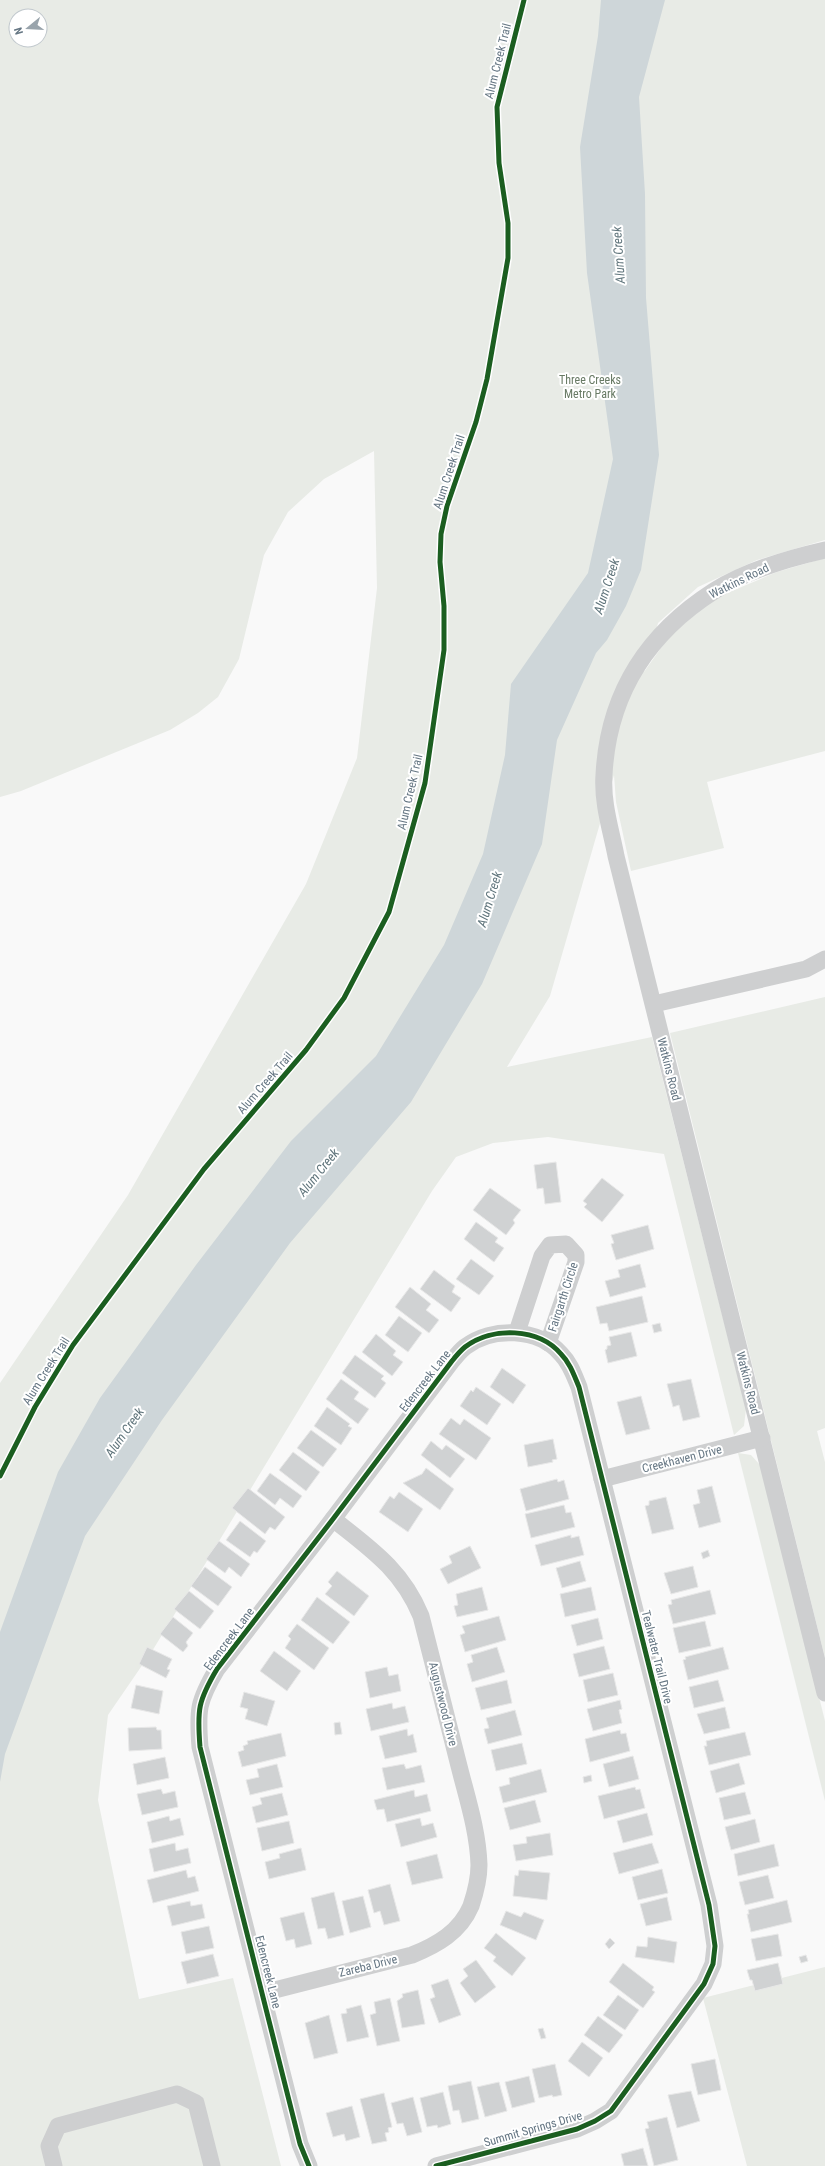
<svg xmlns="http://www.w3.org/2000/svg" width="825" height="2166" viewBox="0 0 825 2166" font-family="'Roboto Condensed',sans-serif">
<rect width="100%" height="100%" fill="#f9f9f9"/>
<g fill="#e8ebe6" fill-rule="evenodd">
<path d="M0 0H825V540L757 560 698 587 658 623 644 672 668 638 713 599 777 572 825 558V751L707 782 724 848 631 871 616 802 614 775 550 996 507 1067 652 1037 746 1409 744 1426 734 1435 664 1154 548 1137 493 1143 456 1157 432 1191 154 1648 108 1715 98 1800 139 1999 233 1978 281 2166H0V1383L128 1195 306 884 357 758 377 588 374 451 324 479 288 512 264 555 239 659 218 697 198 713 170 730 21 791 0 797ZM16 16H40V40H16Z"/>
<polygon points="825,997 825,1428 817,1431 825,1462 825,1658 670,1033"/>
<polygon points="738,1453 751,1455 761,1466 825,1721 825,1801"/>
<polygon points="825,1967 825,2166 747,2166 703,1998"/>
</g>
<polygon fill="#ced6d9" points="601,0 665,0 639,97 645,194 646,298 659,455 641,570 626,606 607,640 596,653 557,740 542,844 482,984 411,1102 290,1243 162,1420 85,1536 5,1754 0,1782 0,1632 58,1472 100,1398 196,1265 291,1141 376,1056 444,945 483,854 505,755 511,684 588,573 613,459 587,273 580,147 598,36"/>
<g fill="#d0d2d3" stroke="#e8e8e8">
<polygon points="556,1162 561,1202 545,1204 543,1188 537,1189 534,1165"/>
<polygon points="602,1178 624,1195 602,1222 584,1207 587,1204 583,1201"/>
<polygon points="490,1188 521,1210 513,1220 515,1223 506,1235 473,1210"/>
<polygon points="476,1222 498,1238 495,1242 504,1248 494,1262 464,1239"/>
<polygon points="648,1225 654,1249 616,1260 611,1244 614,1243 611,1235"/>
<polygon points="471,1259 494,1276 479,1295 456,1279"/>
<polygon points="640,1264 646,1287 610,1297 605,1281 620,1277 618,1270"/>
<polygon points="434,1270 455,1286 452,1292 461,1298 451,1312 420,1289"/>
<polygon points="410,1287 431,1304 426,1310 439,1320 429,1333 395,1307"/>
<polygon points="642,1296 648,1322 609,1331 607,1323 600,1324 596,1307"/>
<polygon points="399,1316 422,1333 408,1352 385,1335"/>
<polygon points="660,1323 662,1331 654,1333 652,1325"/>
<polygon points="631,1332 637,1356 608,1363 605,1350 607,1349 607,1346 611,1345 609,1337"/>
<polygon points="376,1334 396,1351 393,1355 403,1362 392,1376 362,1352"/>
<polygon points="355,1355 384,1376 381,1379 386,1383 375,1398 342,1373"/>
<polygon points="502,1368 526,1385 513,1404 490,1387"/>
<polygon points="341,1379 359,1392 354,1399 369,1409 358,1424 326,1399"/>
<polygon points="691,1379 700,1417 683,1421 679,1405 673,1407 667,1384"/>
<polygon points="476,1387 501,1404 487,1425 460,1406 471,1390 473,1392"/>
<polygon points="641,1396 650,1429 626,1435 617,1402"/>
<polygon points="327,1407 350,1424 348,1426 352,1428 341,1445 314,1426"/>
<polygon points="451,1418 460,1425 464,1419 491,1438 476,1460 439,1434"/>
<polygon points="311,1430 337,1449 323,1467 297,1448"/>
<polygon points="553,1439 557,1459 552,1460 553,1462 528,1467 524,1445"/>
<polygon points="431,1441 442,1450 446,1445 465,1459 450,1478 421,1455"/>
<polygon points="293,1452 320,1472 306,1491 279,1470"/>
<polygon points="426,1468 454,1489 440,1510 403,1483 422,1474"/>
<polygon points="270,1473 302,1496 293,1508 280,1498 275,1505 257,1491"/>
<polygon points="557,1479 558,1482 564,1480 569,1499 526,1511 520,1489"/>
<polygon points="712,1486 721,1522 699,1528 693,1505 700,1503 697,1490"/>
<polygon points="248,1488 285,1517 275,1530 270,1527 265,1534 232,1508"/>
<polygon points="399,1492 423,1509 408,1532 379,1512 390,1496 394,1499"/>
<polygon points="666,1497 674,1529 652,1534 645,1506 649,1505 649,1501"/>
<polygon points="564,1505 566,1513 571,1512 575,1527 531,1538 525,1514"/>
<polygon points="240,1521 266,1541 257,1553 254,1551 250,1557 226,1540"/>
<polygon points="571,1535 571,1538 579,1536 584,1555 541,1566 535,1545"/>
<polygon points="219,1541 250,1564 241,1577 229,1567 225,1573 206,1559"/>
<polygon points="470,1546 481,1568 448,1584 440,1569 452,1563 449,1556"/>
<polygon points="708,1550 710,1556 703,1559 701,1553"/>
<polygon points="580,1561 586,1581 562,1588 556,1568"/>
<polygon points="693,1566 698,1587 671,1594 664,1573"/>
<polygon points="205,1567 232,1587 218,1606 191,1586"/>
<polygon points="337,1571 369,1596 354,1616 325,1594 332,1586 328,1582"/>
<polygon points="482,1587 488,1610 457,1617 454,1606 458,1605 456,1594"/>
<polygon points="591,1587 596,1610 565,1617 560,1594"/>
<polygon points="710,1590 716,1614 673,1624 668,1605 672,1604 671,1600"/>
<polygon points="189,1591 214,1611 200,1629 174,1609"/>
<polygon points="317,1597 350,1622 333,1644 301,1620"/>
<polygon points="499,1616 506,1640 465,1652 460,1635 465,1633 462,1626"/>
<polygon points="173,1617 193,1633 186,1642 188,1646 183,1652 160,1634"/>
<polygon points="598,1618 603,1639 577,1646 571,1625"/>
<polygon points="705,1621 711,1646 679,1653 673,1628"/>
<polygon points="297,1624 329,1648 314,1670 285,1648 291,1639 288,1636"/>
<polygon points="604,1646 610,1669 579,1677 573,1654"/>
<polygon points="147,1647 172,1659 167,1669 170,1670 166,1678 139,1664"/>
<polygon points="497,1647 505,1672 472,1682 467,1664 473,1662 471,1655"/>
<polygon points="723,1647 729,1669 688,1680 683,1660 686,1659 685,1657"/>
<polygon points="274,1651 301,1671 287,1691 260,1671"/>
<polygon points="387,1667 389,1676 398,1674 401,1691 370,1698 365,1672"/>
<polygon points="613,1673 618,1695 588,1702 583,1680"/>
<polygon points="507,1680 512,1703 481,1710 475,1688"/>
<polygon points="718,1680 724,1701 694,1708 689,1687"/>
<polygon points="136,1685 163,1691 159,1714 131,1708"/>
<polygon points="244,1692 275,1701 267,1726 245,1719 248,1709 240,1707"/>
<polygon points="620,1700 622,1709 619,1710 622,1723 593,1731 587,1709"/>
<polygon points="392,1703 393,1709 405,1706 409,1722 371,1731 366,1709"/>
<polygon points="725,1707 730,1728 704,1734 697,1714"/>
<polygon points="515,1710 522,1735 488,1744 484,1729 489,1728 486,1718"/>
<polygon points="340,1722 342,1734 335,1735 334,1723"/>
<polygon points="156,1727 157,1730 161,1730 162,1749 129,1751 128,1728"/>
<polygon points="407,1729 408,1736 413,1734 417,1752 385,1759 379,1736"/>
<polygon points="620,1730 621,1734 626,1733 630,1751 590,1762 585,1739"/>
<polygon points="745,1732 751,1755 709,1765 704,1746 707,1746 706,1741"/>
<polygon points="281,1733 286,1756 242,1767 238,1752 244,1750 243,1746 248,1744 247,1741"/>
<polygon points="522,1743 527,1764 496,1771 491,1750"/>
<polygon points="633,1756 639,1779 609,1787 603,1764"/>
<polygon points="165,1757 169,1778 137,1785 133,1764"/>
<polygon points="739,1763 745,1784 716,1793 710,1771"/>
<polygon points="277,1764 283,1787 250,1795 246,1780 259,1777 257,1769"/>
<polygon points="404,1764 406,1769 421,1765 425,1782 387,1790 382,1768"/>
<polygon points="541,1769 547,1792 503,1803 499,1787 510,1784 509,1778"/>
<polygon points="591,1775 592,1781 584,1783 583,1777"/>
<polygon points="635,1787 636,1790 640,1789 645,1808 604,1819 598,1796"/>
<polygon points="161,1789 163,1794 175,1791 178,1807 142,1815 137,1794"/>
<polygon points="414,1790 415,1797 427,1794 431,1811 387,1822 384,1809 377,1810 374,1800"/>
<polygon points="745,1792 751,1814 724,1820 719,1798"/>
<polygon points="282,1793 288,1815 256,1823 252,1807 262,1804 260,1798"/>
<polygon points="535,1800 541,1822 510,1830 504,1808"/>
<polygon points="647,1813 653,1835 623,1843 617,1821"/>
<polygon points="169,1816 170,1821 180,1818 184,1835 152,1843 147,1822"/>
<polygon points="420,1818 422,1826 433,1823 437,1837 401,1847 395,1824"/>
<polygon points="755,1819 760,1842 731,1850 725,1827"/>
<polygon points="289,1821 294,1843 262,1851 257,1828"/>
<polygon points="550,1833 553,1855 516,1861 513,1845 527,1843 526,1837"/>
<polygon points="175,1843 176,1851 188,1848 191,1863 154,1872 149,1849"/>
<polygon points="652,1843 659,1863 619,1874 613,1853"/>
<polygon points="774,1844 779,1866 738,1876 734,1854"/>
<polygon points="301,1848 306,1870 269,1879 265,1862 280,1858 279,1854"/>
<polygon points="437,1854 443,1878 412,1885 406,1862"/>
<polygon points="662,1869 668,1893 638,1900 632,1877"/>
<polygon points="186,1870 188,1878 195,1876 199,1891 153,1903 147,1880"/>
<polygon points="519,1870 550,1873 547,1900 513,1896 515,1875 518,1876"/>
<polygon points="768,1875 774,1898 745,1905 739,1882"/>
<polygon points="390,1884 400,1921 384,1925 380,1911 374,1913 368,1890"/>
<polygon points="334,1892 344,1935 328,1939 325,1928 318,1929 311,1898"/>
<polygon points="363,1896 371,1927 350,1933 342,1901"/>
<polygon points="667,1897 672,1920 646,1926 640,1904"/>
<polygon points="787,1900 792,1922 751,1932 747,1914 749,1914 748,1910"/>
<polygon points="190,1901 191,1906 202,1904 205,1918 172,1926 167,1906"/>
<polygon points="506,1911 521,1917 524,1912 544,1920 536,1940 500,1925"/>
<polygon points="304,1912 312,1944 296,1948 294,1939 286,1941 280,1918"/>
<polygon points="209,1926 214,1948 186,1954 181,1932"/>
<polygon points="496,1933 526,1958 512,1976 493,1961 496,1957 484,1948"/>
<polygon points="778,1934 782,1956 756,1961 751,1939"/>
<polygon points="648,1937 677,1942 674,1963 635,1957 637,1946 647,1947"/>
<polygon points="610,1938 615,1943 609,1949 605,1944"/>
<polygon points="213,1954 219,1976 187,1984 181,1962"/>
<polygon points="806,1955 808,1961 801,1963 799,1957"/>
<polygon points="476,1960 496,1987 475,2003 460,1983 468,1976 463,1969"/>
<polygon points="623,1963 654,1987 652,1990 655,1992 643,2008 609,1982"/>
<polygon points="778,1963 783,1984 755,1991 752,1980 750,1980 747,1970"/>
<polygon points="448,1979 461,2015 439,2023 430,1999 435,1997 431,1985"/>
<polygon points="418,1990 425,2024 402,2028 397,2001 403,1997 402,1994"/>
<polygon points="618,1995 639,2010 625,2030 603,2015"/>
<polygon points="390,1998 400,2041 377,2046 370,2015 376,2013 374,2002"/>
<polygon points="361,2005 369,2037 347,2042 341,2014 347,2013 346,2009"/>
<polygon points="329,2015 338,2053 314,2059 305,2023"/>
<polygon points="598,2016 623,2035 609,2053 584,2035"/>
<polygon points="543,2028 546,2038 541,2039 538,2029"/>
<polygon points="582,2042 603,2058 589,2077 568,2061"/>
<polygon points="715,2059 721,2090 698,2095 691,2064"/>
<polygon points="555,2064 562,2095 553,2097 552,2095 539,2098 532,2069"/>
<polygon points="529,2076 535,2102 512,2108 505,2082"/>
<polygon points="471,2081 479,2119 462,2123 459,2110 453,2111 448,2086"/>
<polygon points="499,2082 507,2111 485,2117 477,2087"/>
<polygon points="691,2091 700,2121 677,2128 668,2095"/>
<polygon points="443,2092 451,2124 438,2128 437,2125 427,2127 420,2098"/>
<polygon points="384,2093 392,2127 388,2128 389,2132 385,2133 387,2141 372,2144 360,2099"/>
<polygon points="413,2097 422,2132 407,2136 403,2123 397,2124 391,2103"/>
<polygon points="352,2106 360,2137 346,2141 344,2134 333,2137 326,2113"/>
<polygon points="667,2117 678,2160 654,2166 645,2129 649,2128 647,2122"/>
<polygon points="643,2148 648,2166 624,2166 621,2154"/>
</g>
<g fill="none" stroke-linecap="round" stroke-linejoin="round">
<g stroke="#cecfd0" stroke-width="17">
<path d="M825 550C790 558 745 571 714 591 647 634 608 695 604 775 602 803 611 830 616 856L825 1693"/>
<polyline points="654,1004 806,969 825,959"/>
<polyline points="517,1332 542,1256 550,1245 566,1244 576,1255 576,1262 548,1343"/>
<polyline points="602,1479 762,1438"/>
<path d="M263 1993 412 1955C437 1945 460 1932 471 1906 475 1894 479 1878 479 1865 478 1831 467 1798 459 1766 446 1716 434 1666 421 1616 402 1570 371 1549 333 1519"/>
<polyline points="54,2166 49,2146 58,2126 177,2094 196,2103 212,2166"/>
<path d="M309 2166 300 2144 200 1747C197 1710 198 1701 217 1669L333 1519 452 1361C456 1356 460 1351 465 1347 492 1326 539 1328 561 1354 570 1363 574 1375 579 1387L709 1905 715 1946 713 1964 704 1984 611 2111 595 2121 577 2129 436 2166"/>
</g>
<g stroke="#fff" stroke-width="8">
<g id="cycleway">
<polyline points="0,1476 35,1407 73,1345 204,1169 306,1050 344,998 389,912 425,783 444,650 444,606 440,562 441,534 447,506 476,422 487,379 508,258 508,223 499,163 497,107 524,0"/>
<path d="M309 2166 300 2144 200 1747C197 1710 198 1701 217 1669L333 1519 452 1361C456 1356 460 1351 465 1347 492 1326 539 1328 561 1354 570 1363 574 1375 579 1387L709 1905 715 1946 713 1964 704 1984 611 2111 595 2121 577 2129 436 2166"/>
</g>
</g>
<use href="#cycleway" stroke="#1b5e20" stroke-width="5"/>
</g>
<g text-anchor="middle" stroke-width="4" stroke-linejoin="round" paint-order="stroke">
<g font-size="12" fill="#657683" stroke="#fff">
<text transform="translate(498 61) rotate(-76)" y="4">Alum Creek Trail</text>
<text transform="translate(449 472) rotate(-72)" y="4">Alum Creek Trail</text>
<text transform="translate(739 581) rotate(-26)" y="4">Watkins Road</text>
<text transform="translate(410 792) rotate(-77)" y="4">Alum Creek Trail</text>
<text transform="translate(669 1069) rotate(76)" y="4">Watkins Road</text>
<text transform="translate(265 1083) rotate(-49)" y="4">Alum Creek Trail</text>
<text transform="translate(563 1297) rotate(-72)" y="4">Fairgarth Circle</text>
<text transform="translate(46 1371) rotate(-58)" y="4">Alum Creek Trail</text>
<text transform="translate(425 1381) rotate(-52)" y="4">Edencreek Lane</text>
<text transform="translate(748 1383) rotate(76)" y="4">Watkins Road</text>
<text transform="translate(682 1459) rotate(-14)" y="4">Creekhaven Drive</text>
<text transform="translate(229 1639) rotate(-53)" y="4">Edencreek Lane</text>
<text transform="translate(657 1657) rotate(76)" y="4">Tealwater Trail Drive</text>
<text transform="translate(443 1704) rotate(76)" y="4">Augustwood Drive</text>
<text transform="translate(368 1966) rotate(-14)" y="4">Zareba Drive</text>
<text transform="translate(268 1972) rotate(76)" y="4">Edencreek Lane</text>
<text transform="translate(533 2129) rotate(-16)" y="4">Summit Springs Drive</text>
</g>
<g font-size="12" fill="#687a64" stroke="#fff">
<text x="590" y="384">Three Creeks<tspan x="590" dy="14">Metro Park</tspan></text>
</g>
<g font-size="13" font-style="italic" fill="#60757c" stroke="#fff">
<text transform="translate(618 255) rotate(-94)" y="5">Alum Creek</text>
<text transform="translate(606 586) rotate(-72)" y="5">Alum Creek</text>
<text transform="translate(489 899) rotate(-73)" y="5">Alum Creek</text>
<text transform="translate(318 1172) rotate(-51)" y="5">Alum Creek</text>
<text transform="translate(124 1432) rotate(-55)" y="5">Alum Creek</text>
</g>
</g>
<g transform="translate(28 28) rotate(252)"><circle r="19" fill="#ffffff" stroke="#c1c8cd"/>
<path d="M0-3L7 15L0 10L-7 15Z" fill="#99a4ac"/>
<text y="-6" font-size="11" font-weight="bold" text-anchor="middle" fill="#657683">N</text>
</g>
</svg>
